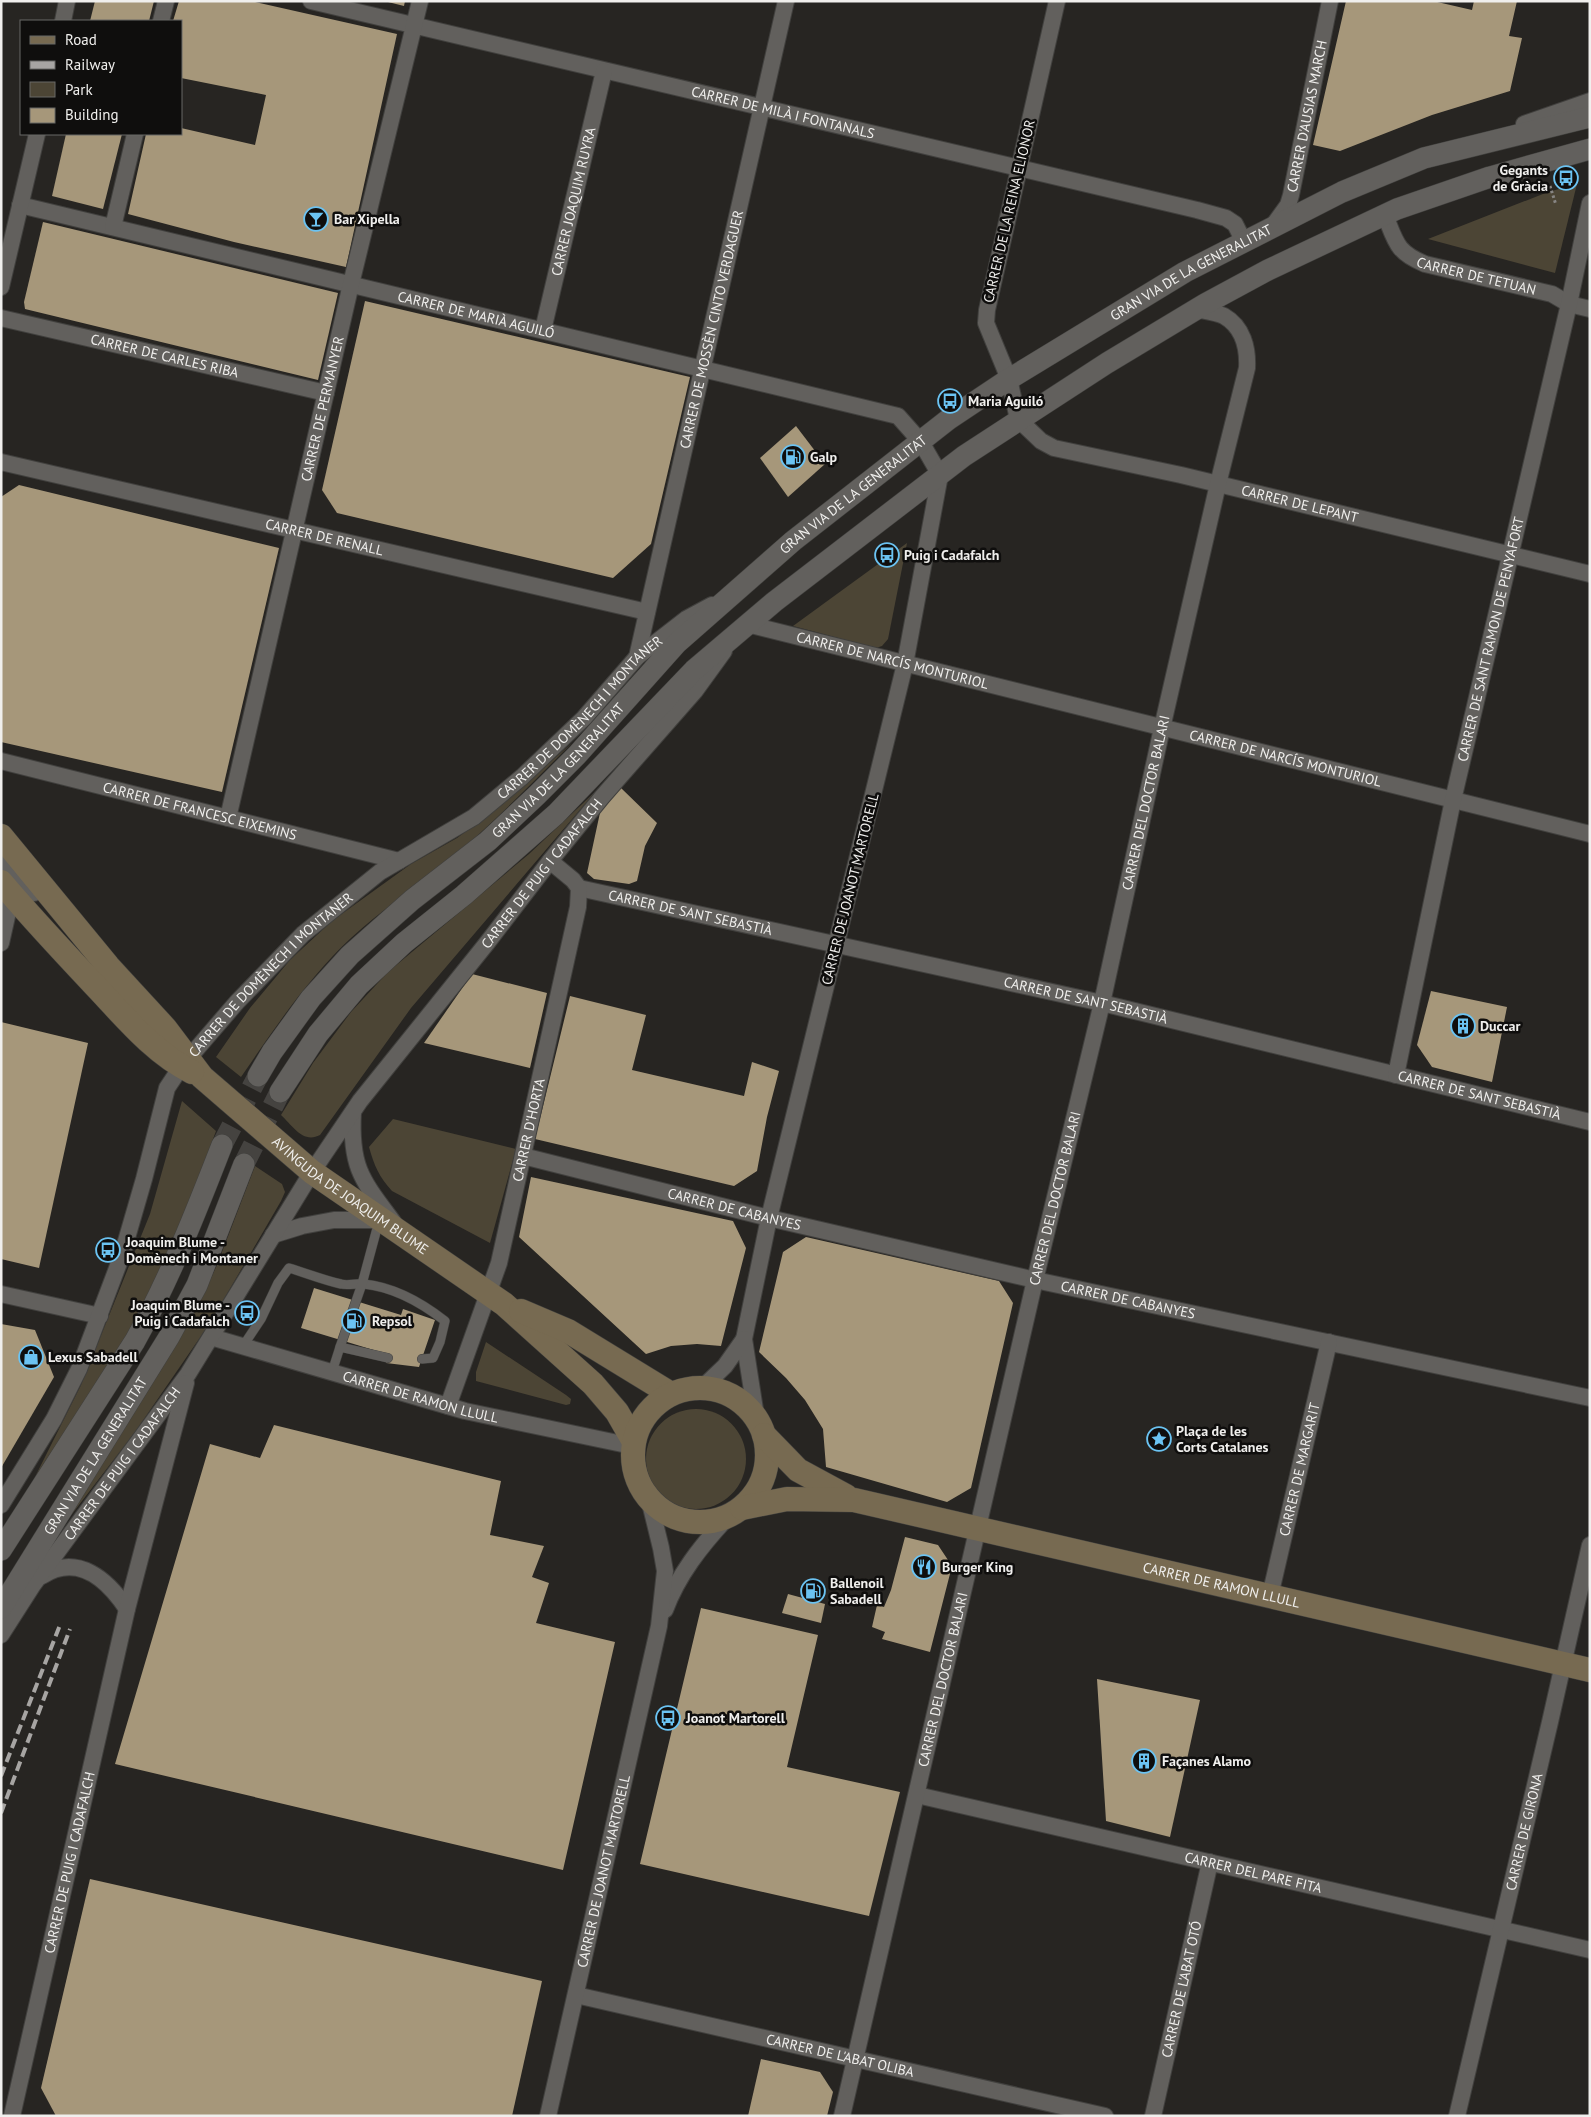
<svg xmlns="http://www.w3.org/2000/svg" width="1591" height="2117" viewBox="0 0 1591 2117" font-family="'PT Sans',sans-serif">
<rect width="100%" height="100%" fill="#272522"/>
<g fill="#4c4535">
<polygon points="1577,184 1555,273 1428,239 1548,192"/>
<polygon points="907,543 888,639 882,646 876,648 793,626"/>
<path d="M572 743C530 785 489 828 443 865 412 890 380 911 351 938 308 978 274 1029 241 1077L216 1057 250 1008 290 960 332 921 411 864 457 838 499 807Z"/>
<path d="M596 791 411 1008 320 1135C303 1144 293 1126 281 1115L313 1063 351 1012 388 972 529 854Z"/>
<path d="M182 1101 216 1131C189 1203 162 1277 122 1343 95 1389 64 1432 35 1477L81 1385 150 1214Z"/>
<path d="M393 1119 516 1149 490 1243 392 1191C379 1177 374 1165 369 1147Z"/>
<polygon points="255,1166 282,1184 285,1192 281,1201 210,1323 135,1432 49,1544 175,1346 197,1308 217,1265"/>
<polygon points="486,1342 566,1395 571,1399 570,1404 566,1405 476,1381 476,1372"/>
<circle cx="696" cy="1459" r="50"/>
</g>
<g fill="#a6977a">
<polygon points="95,1 154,1 149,21 90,21"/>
<polygon points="179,1 251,1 397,34 346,267 234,242 128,214 146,134 181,134 181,128 255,145 266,95 181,78 181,21 173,21"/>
<polygon points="384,1 405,1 404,6"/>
<polygon points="1346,1 1433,1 1472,10 1474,1 1517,1 1509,36 1522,38 1510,91 1432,115 1340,151 1313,145"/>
<polygon points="66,134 122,134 103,209 52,196"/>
<polygon points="43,222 338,293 318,380 25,309 24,302"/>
<polygon points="365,301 690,377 651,544 613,578 337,513 322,490"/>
<polygon points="796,426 825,464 788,497 760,458"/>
<polygon points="19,485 279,548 222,792 1,742 1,497"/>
<polygon points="621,788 657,823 645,846 637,881 629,884 594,879 587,873 601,808"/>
<polygon points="472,974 547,993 530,1068 424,1043"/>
<polygon points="1431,991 1507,1007 1492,1082 1432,1067 1417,1045"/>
<polygon points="570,996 646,1015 632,1070 744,1096 752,1062 779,1071 767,1117 757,1171 734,1186 535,1139"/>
<polygon points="1,1022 88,1043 39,1268 1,1259"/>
<polygon points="531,1177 733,1221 746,1248 721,1346 697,1344 671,1346 646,1354 519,1237"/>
<polygon points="806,1237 999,1281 1013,1303 971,1488 947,1502 826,1467 823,1429 805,1400 786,1378 759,1352 783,1252"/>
<polygon points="314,1288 401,1315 403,1309 435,1320 419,1367 386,1363 390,1355 301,1328"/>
<polygon points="1,1324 35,1330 54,1377 1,1468"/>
<polygon points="274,1425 501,1481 490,1535 544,1546 532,1577 549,1583 536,1623 615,1642 563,1870 115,1764 210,1444 260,1458"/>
<polygon points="905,1537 938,1545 952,1566 930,1652 882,1639 885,1632 872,1627 877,1605 884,1607 891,1590"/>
<polygon points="788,1594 825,1604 821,1623 782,1613"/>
<polygon points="701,1608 818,1635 787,1767 900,1792 869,1916 640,1864"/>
<polygon points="1097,1679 1200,1700 1170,1837 1106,1821"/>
<polygon points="90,1879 542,1981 512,2116 56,2116 41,2088"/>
<polygon points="761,2059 820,2072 833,2092 827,2116 748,2116"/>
</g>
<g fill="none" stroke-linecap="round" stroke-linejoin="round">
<g stroke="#454340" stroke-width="21" stroke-dasharray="21 11" stroke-linecap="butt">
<polyline points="222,1145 258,1076"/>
<polyline points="244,1164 280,1092"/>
</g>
<g stroke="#41403e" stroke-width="10">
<g id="service">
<path d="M243 1346 261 1319 278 1283 289 1268C306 1273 323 1280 341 1284 348 1286 356 1283 364 1284 393 1287 422 1303 445 1321L440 1342 433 1358 422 1359"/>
<polyline points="340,1347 362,1284 379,1221"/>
<polyline points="332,1372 340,1347 388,1358"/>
</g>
</g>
<g stroke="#41403e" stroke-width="18">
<g id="minor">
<path id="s1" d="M311 1 1197 210 1226 218 1235 224 1244 242"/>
<path id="s2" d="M1057 1 987 310 986 323 1009 379 1018 419 1041 441 1054 448 1181 475 1590 574"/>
<polyline points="63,21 67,1"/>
<polyline points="161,21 166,1"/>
<polyline points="1524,124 1590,101"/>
<path id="s3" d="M20 205 898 416 921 442 940 475 905 664 769 1218 744 1339 756 1416"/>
<path id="s4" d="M1385 215C1396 242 1396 252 1425 264L1552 294 1569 304 1590 309"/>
<polyline points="113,227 135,134"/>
<path id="s5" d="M1272 227 1288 205 1291 195 1330 1"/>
<polyline points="1,287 37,134"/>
<path id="s6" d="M1 318 326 393"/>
<path id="s7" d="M543 330 604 71"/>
<path id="s8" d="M1 462 647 612"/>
<path id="s9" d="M747 624 1590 834"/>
<path id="s10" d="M637 657 786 1"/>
<path id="s11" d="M1 761 399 861"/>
<path id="s12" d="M228 818 351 284 420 1"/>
<polyline points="1,860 34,893"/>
<path id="s13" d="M579 888 1102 1003 1590 1122"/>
<polyline points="1,943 12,894"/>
<path id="s14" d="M1396 1075 1453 800 1569 304 1590 203"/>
<path d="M353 1112C350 1168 362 1180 394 1223"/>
<path id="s15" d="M523 1156 769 1218 1035 1280 1590 1398"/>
<polyline points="273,1235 302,1226 334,1220 379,1220"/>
<polyline points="1,1294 100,1316"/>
<path id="s16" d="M211 1337 465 1411 632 1446"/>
<polyline points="703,1387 725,1366 744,1339"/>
<path id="s17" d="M448 1406 499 1263 578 907 579 888 573 880 550 861"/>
<path id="s18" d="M1 1505 54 1419 79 1369 122 1255 144 1179 167 1088 181 1067 237 1002 303 934 380 872 474 817 522 777 584 718 637 657 686 619 712 605"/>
<path d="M42 1576C77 1553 107 1579 127 1609"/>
<path id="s19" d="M1270 1596 1329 1342"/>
<path d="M665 1610C678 1575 701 1546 726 1519"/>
<path id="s20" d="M1 1635 33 1585 188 1374 312 1172 360 1101 487 943 550 861 602 797 695 691 724 651"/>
<path id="s21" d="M917 1795 1590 1950"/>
<path id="s22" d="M576 1995 1105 2116"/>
<path id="s23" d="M12 2116 127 1609 186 1383"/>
<path id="s24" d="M548 2116 659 1626 665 1571 661 1548 649 1499"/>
<path id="s25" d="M842 2116 1035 1280 1102 1003 1162 728 1218 484 1247 368C1248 348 1243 327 1224 316 1216 312 1205 311 1196 309"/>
<path id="s26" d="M1153 2116 1210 1862"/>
<path id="s27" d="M1457 2116 1550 1722 1590 1545"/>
</g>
</g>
<g stroke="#41403e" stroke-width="22">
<g id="tertiary">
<path id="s28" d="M258 1076 272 1052 311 998 350 955 412 900 488 841 537 795 577 755 677 643 793 541 949 419 1006 381 1185 272 1342 192 1424 158 1590 117"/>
<polyline points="280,1092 318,1034 359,985 404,943 464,895 556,814 694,670 774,602 964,456 1107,363 1205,304 1268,270 1397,209 1490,177 1590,149"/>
<path d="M1 1550 135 1341C170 1278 196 1212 222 1145"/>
<path id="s29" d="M1 1608 169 1337 197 1285 244 1164"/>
</g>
</g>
<g stroke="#41403e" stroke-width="25">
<g id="secondary">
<path id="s30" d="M1 836 108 966 165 1028 202 1077 312 1172 504 1304 593 1384 617 1412 633 1440"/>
<path d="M1 882C33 920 67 956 101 992 128 1021 156 1054 192 1072"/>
<polyline points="521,1311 568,1331 671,1394"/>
<circle cx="700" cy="1455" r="67"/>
<polyline points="764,1435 798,1470 846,1496"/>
<path id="s31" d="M742 1508 787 1499 854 1500 1590 1670"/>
</g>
</g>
<polyline stroke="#888684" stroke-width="3" stroke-dasharray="2.5 2.5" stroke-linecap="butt" points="1550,186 1556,205"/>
<use href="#service" stroke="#62605d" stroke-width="9"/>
<use href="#minor" stroke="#62605d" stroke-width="16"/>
<use href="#tertiary" stroke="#62605d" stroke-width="21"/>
<use href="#secondary" stroke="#776a51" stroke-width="24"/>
<g stroke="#a7a5a3" stroke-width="4" stroke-dasharray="10 5" stroke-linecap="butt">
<polyline points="1,1776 60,1625"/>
<polyline points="1,1813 70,1629"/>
</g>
</g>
<defs>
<g id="bus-ring" transform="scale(1.25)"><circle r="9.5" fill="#0f0e0d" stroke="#6bc3f2" stroke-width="1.5"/><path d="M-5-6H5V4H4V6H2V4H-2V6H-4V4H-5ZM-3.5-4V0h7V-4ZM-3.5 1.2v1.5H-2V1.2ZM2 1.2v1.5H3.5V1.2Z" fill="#6bc3f2"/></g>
<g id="bar-ring" transform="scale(1.25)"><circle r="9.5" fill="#0f0e0d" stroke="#6bc3f2" stroke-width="1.5"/><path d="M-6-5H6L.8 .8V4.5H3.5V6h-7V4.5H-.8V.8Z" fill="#6bc3f2"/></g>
<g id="fuel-ring" transform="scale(1.25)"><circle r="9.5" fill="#0f0e0d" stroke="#6bc3f2" stroke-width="1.5"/><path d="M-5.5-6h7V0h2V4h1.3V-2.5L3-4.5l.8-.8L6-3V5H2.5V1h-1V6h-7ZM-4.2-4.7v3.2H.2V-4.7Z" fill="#6bc3f2"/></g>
<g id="building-ring" transform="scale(1.25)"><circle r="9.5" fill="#0f0e0d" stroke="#6bc3f2" stroke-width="1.5"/><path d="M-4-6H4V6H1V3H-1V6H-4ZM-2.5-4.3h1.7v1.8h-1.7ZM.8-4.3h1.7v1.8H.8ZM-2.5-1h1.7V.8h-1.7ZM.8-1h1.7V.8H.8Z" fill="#6bc3f2"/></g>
<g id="shop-ring" transform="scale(1.25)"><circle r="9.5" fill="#0f0e0d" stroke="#6bc3f2" stroke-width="1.5"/><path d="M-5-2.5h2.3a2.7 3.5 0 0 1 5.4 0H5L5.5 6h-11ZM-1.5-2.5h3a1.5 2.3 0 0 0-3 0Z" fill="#6bc3f2"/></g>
<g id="sight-ring" transform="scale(1.25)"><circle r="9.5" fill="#0f0e0d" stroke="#6bc3f2" stroke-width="1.5"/><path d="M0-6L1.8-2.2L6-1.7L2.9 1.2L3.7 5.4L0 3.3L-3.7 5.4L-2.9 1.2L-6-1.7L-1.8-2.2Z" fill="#6bc3f2"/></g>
<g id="restaurant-ring" transform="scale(1.25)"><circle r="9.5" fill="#0f0e0d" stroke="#6bc3f2" stroke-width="1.5"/><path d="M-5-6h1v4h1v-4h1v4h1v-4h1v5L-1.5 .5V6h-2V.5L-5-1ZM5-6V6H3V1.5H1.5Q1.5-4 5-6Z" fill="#6bc3f2"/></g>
</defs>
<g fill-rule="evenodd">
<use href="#bus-ring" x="1566" y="178"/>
<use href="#bar-ring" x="316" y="219"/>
<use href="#bus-ring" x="950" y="401"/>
<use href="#fuel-ring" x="793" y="457"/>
<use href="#bus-ring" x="887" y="555"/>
<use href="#building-ring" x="1463" y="1026"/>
<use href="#bus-ring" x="108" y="1250"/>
<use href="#bus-ring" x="247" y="1313"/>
<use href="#fuel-ring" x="354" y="1321"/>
<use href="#shop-ring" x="31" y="1357"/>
<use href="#sight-ring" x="1159" y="1439"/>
<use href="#restaurant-ring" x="924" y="1567"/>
<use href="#fuel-ring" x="813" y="1591"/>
<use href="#bus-ring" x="668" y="1718"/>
<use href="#building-ring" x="1144" y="1761"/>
</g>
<g text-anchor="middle" stroke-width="5" stroke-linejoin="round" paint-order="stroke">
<g font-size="14" fill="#f0efed" stroke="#0f0e0d">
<text dy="5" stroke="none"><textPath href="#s1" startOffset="485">CARRER DE MILÀ I FONTANALS</textPath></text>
<text dy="5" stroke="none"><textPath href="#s5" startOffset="118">CARRER D'AUSIAS MARCH</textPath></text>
<text dy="5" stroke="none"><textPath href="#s7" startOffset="132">CARRER JOAQUIM RUYRA</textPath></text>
<text transform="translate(1009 211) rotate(-77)" y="5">CARRER DE LA REINA ELIONOR</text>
<text dy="5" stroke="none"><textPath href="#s28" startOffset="1241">GRAN VIA DE LA GENERALITAT</textPath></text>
<text dy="5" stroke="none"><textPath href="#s4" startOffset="119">CARRER DE TETUAN</textPath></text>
<text dy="5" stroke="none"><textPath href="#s3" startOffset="469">CARRER DE MARIÀ AGUILÓ</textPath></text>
<text dy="5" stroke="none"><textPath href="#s10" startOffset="336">CARRER DE MOSSÈN CINTO VERDAGUER</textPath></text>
<text dy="5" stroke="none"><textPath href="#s6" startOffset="168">CARRER DE CARLES RIBA</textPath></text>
<text dy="5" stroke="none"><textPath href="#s12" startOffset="420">CARRER DE PERMANYER</textPath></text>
<text dy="5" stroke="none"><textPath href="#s28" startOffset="836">GRAN VIA DE LA GENERALITAT</textPath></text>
<text dy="5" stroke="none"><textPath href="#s2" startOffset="730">CARRER DE LEPANT</textPath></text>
<text dy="5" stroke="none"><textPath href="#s8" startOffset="332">CARRER DE RENALL</textPath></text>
<text dy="5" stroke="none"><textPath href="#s14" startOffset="446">CARRER DE SANT RAMON DE PENYAFORT</textPath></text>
<text dy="5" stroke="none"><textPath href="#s9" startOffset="150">CARRER DE NARCÍS MONTURIOL</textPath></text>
<text dy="5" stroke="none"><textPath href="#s18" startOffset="1011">CARRER DE DOMÈNECH I MONTANER</textPath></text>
<text dy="5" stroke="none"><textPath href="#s9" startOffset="555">CARRER DE NARCÍS MONTURIOL</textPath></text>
<text dy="5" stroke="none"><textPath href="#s28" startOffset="431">GRAN VIA DE LA GENERALITAT</textPath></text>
<text dy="5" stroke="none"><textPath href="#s25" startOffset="1348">CARRER DEL DOCTOR BALARI</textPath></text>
<text dy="5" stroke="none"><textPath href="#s11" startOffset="205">CARRER DE FRANCESC EIXEMINS</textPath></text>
<text dy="5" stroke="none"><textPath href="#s20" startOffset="935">CARRER DE PUIG I CADAFALCH</textPath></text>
<text transform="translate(850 889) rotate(-76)" y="5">CARRER DE JOANOT MARTORELL</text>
<text dy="5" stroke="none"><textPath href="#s13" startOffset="114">CARRER DE SANT SEBASTIÀ</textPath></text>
<text dy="5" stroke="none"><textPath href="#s18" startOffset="606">CARRER DE DOMÈNECH I MONTANER</textPath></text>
<text dy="5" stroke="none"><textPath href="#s13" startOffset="519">CARRER DE SANT SEBASTIÀ</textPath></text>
<text dy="5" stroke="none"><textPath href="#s13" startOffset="924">CARRER DE SANT SEBASTIÀ</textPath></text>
<text dy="5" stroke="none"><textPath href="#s17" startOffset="288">CARRER D'HORTA</textPath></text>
<text dy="5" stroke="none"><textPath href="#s30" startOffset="504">AVINGUDA DE JOAQUIM BLUME</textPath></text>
<text dy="5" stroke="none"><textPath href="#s25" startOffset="942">CARRER DEL DOCTOR BALARI</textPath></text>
<text dy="5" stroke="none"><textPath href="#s15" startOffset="218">CARRER DE CABANYES</textPath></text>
<text dy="5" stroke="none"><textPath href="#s15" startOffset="622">CARRER DE CABANYES</textPath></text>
<text dy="5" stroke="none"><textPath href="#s16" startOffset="218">CARRER DE RAMON LLULL</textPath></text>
<text dy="5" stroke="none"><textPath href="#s29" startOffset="179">GRAN VIA DE LA GENERALITAT</textPath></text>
<text dy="5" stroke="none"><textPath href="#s20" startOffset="210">CARRER DE PUIG I CADAFALCH</textPath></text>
<text dy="5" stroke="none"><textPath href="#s19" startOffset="130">CARRER DE MARGARIT</textPath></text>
<text dy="5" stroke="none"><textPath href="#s31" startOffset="490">CARRER DE RAMON LLULL</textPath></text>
<text dy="5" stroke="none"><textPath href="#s25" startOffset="448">CARRER DEL DOCTOR BALARI</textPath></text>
<text dy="5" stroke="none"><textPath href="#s27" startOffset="292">CARRER DE GIRONA</textPath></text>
<text dy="5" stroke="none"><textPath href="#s23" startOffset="260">CARRER DE PUIG I CADAFALCH</textPath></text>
<text dy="5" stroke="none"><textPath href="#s24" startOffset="251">CARRER DE JOANOT MARTORELL</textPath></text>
<text dy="5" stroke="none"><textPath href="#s21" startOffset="345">CARRER DEL PARE FITA</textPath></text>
<text dy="5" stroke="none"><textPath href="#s26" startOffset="130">CARRER DE L'ABAT OTÓ</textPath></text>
<text dy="5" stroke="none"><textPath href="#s22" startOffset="271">CARRER DE L'ABAT OLIBA</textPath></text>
</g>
<g font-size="14" font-weight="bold" fill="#f0efed" stroke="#0f0e0d" text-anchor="start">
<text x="1548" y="175" text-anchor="end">Gegants<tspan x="1548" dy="16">de Gràcia</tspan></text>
<text x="334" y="224">Bar Xipella</text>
<text x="968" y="406">Maria Aguiló</text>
<text x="810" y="462">Galp</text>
<text x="904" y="560">Puig i Cadafalch</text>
<text x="1480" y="1031">Duccar</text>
<text x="126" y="1247">Joaquim Blume -<tspan x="126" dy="16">Domènech i Montaner</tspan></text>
<text x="230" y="1310" text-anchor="end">Joaquim Blume -<tspan x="230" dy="16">Puig i Cadafalch</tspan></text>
<text x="372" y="1326">Repsol</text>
<text x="48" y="1362">Lexus Sabadell</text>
<text x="1176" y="1436">Plaça de les<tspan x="1176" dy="16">Corts Catalanes</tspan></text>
<text x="942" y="1572">Burger King</text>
<text x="830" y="1588">Ballenoil<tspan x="830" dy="16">Sabadell</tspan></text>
<text x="686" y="1723">Joanot Martorell</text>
<text x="1162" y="1766">Façanes Alamo</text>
</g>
</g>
<rect width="1591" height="2117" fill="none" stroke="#f0efed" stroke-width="5"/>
<rect x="20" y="20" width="162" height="115" fill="#0f0e0d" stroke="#696867"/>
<rect x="30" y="36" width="25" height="8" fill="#776a51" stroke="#696867"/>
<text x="65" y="45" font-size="15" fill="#f0efed">Road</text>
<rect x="30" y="61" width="25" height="8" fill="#a7a5a3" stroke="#696867"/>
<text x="65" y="70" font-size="15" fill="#f0efed">Railway</text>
<rect x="30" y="82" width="25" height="15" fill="#4c4535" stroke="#696867"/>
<text x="65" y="95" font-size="15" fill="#f0efed">Park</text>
<rect x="30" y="108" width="25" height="15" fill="#a6977a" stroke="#696867"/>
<text x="65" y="120" font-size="15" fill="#f0efed">Building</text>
</svg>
